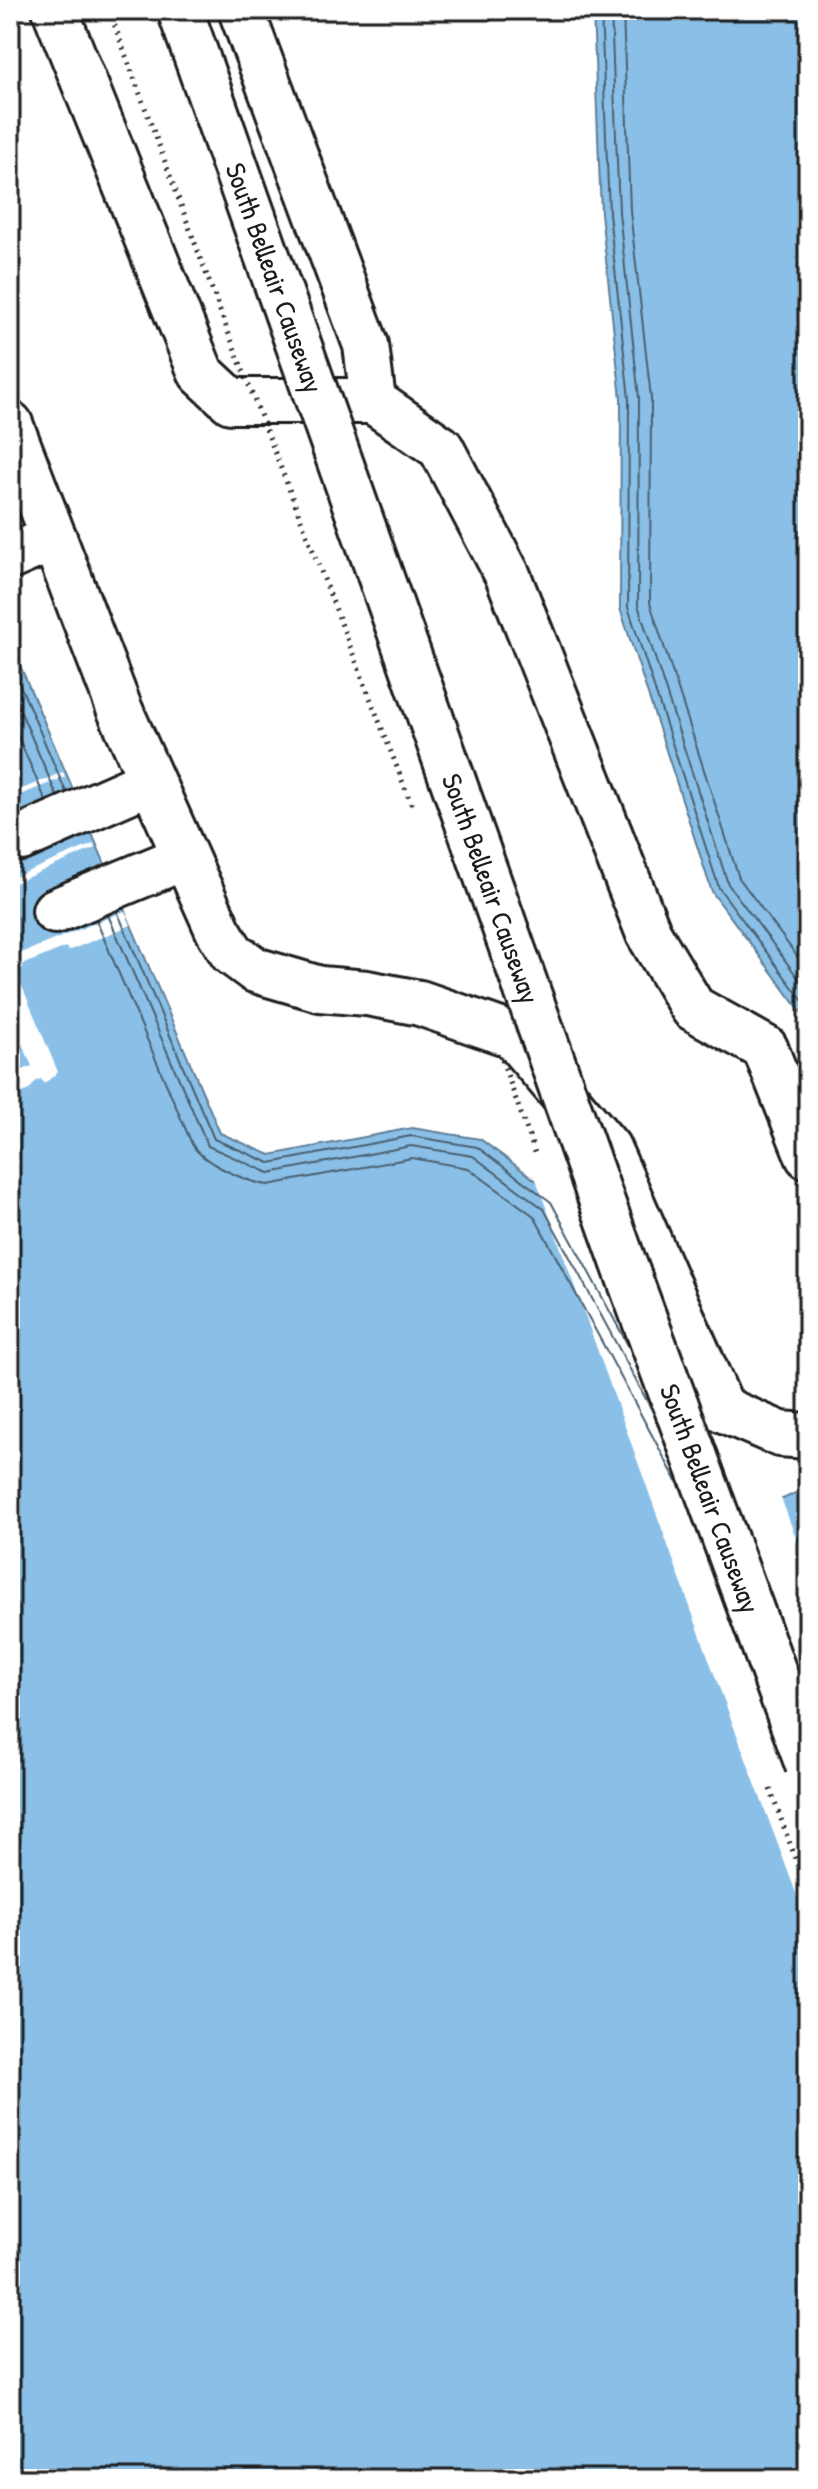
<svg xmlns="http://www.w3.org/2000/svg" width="818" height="2489" viewBox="0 0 818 2489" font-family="'Patrick Hand',sans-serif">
<rect width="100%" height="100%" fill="#fff"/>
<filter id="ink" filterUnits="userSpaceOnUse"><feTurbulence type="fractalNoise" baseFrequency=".0125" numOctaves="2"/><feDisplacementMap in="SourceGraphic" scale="16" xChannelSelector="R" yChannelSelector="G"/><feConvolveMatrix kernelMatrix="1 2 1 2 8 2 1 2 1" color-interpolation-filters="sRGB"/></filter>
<g filter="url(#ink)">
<g fill="#8ac0e8" stroke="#5e7e96" stroke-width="2">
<polygon points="593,10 808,10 808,1021 712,892 620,608 621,399 601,213"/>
<polygon points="10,642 220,1133 270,1155 412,1128 480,1139 557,1196 719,1495 783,1499 808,1487 808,2479 10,2479"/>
</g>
<g fill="#fff">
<polygon points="63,772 65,777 10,799 10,794"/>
<polygon points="93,844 95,848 10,885 10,879"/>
<polygon points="125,911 131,925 68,951 66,947 22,965 23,968 16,972 58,1072 44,1084 41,1079 36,1081 29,1090 10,1098 10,1076 32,1066 13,1024 10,1024 10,953 12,953 14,956"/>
<polygon points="534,1174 561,1194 721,1491 780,1495 808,1571 808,1925 719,1687"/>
</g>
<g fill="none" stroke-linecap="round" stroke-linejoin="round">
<g stroke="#485e6e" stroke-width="2">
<polyline points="601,10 609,213 629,399 628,607 719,888 808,1008"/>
<polyline points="611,10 619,212 639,398 638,605 728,884 808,991"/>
<polyline points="623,10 630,211 651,398 650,603 739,878 808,971"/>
<polyline points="10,662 66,792"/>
<polyline points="10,687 57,796"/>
<polyline points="10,718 46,801"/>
<polyline points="117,911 214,1139 270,1163 411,1136 477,1147 551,1202 629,1347"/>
<polyline points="108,915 208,1146 269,1173 411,1146 473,1156 544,1209 654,1414"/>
<path d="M96 920 192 1144C202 1163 247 1182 268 1185L412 1158 468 1168 534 1216 681 1489"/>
</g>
<g stroke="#1c1c1c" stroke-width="50">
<g id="minor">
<polyline points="55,10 201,373 231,401 373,401 441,448 508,576 649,934 693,1008 765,1048 808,1156"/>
<polyline points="241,10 366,345 373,401"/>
<polyline points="10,424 119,708 218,930 232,953 255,970 320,989 367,993 420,1003 512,1035 608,1148 722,1409 780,1434 808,1436"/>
<polyline points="10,557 54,538"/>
<polyline points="21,838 151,781"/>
<polyline points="55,911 185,857"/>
</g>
</g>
<use href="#minor" stroke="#fff" stroke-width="44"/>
<g stroke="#1c1c1c" stroke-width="50" stroke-linecap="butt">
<g id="major-bridge">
<path id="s1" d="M180 10 623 1261 808 1765"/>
</g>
</g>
<g stroke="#1c1c1c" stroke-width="5" stroke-dasharray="2 6" stroke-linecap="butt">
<polyline points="109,10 220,311 412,806"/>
<polyline points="502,1060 536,1156"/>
<polyline points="770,1789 808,1893"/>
</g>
<use href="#major-bridge" stroke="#fff" stroke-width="44"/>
</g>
</g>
<g text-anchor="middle" stroke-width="6" stroke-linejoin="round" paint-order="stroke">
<g font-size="28" fill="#1c1c1c" stroke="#fff">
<text dy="10" stroke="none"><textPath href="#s1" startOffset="284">South Belleair Causeway</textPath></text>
<text dy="10" stroke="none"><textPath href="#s1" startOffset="932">South Belleair Causeway</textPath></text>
<text dy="10" stroke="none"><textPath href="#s1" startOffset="1580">South Belleair Causeway</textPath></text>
</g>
</g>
<rect width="818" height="2489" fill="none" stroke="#fff" stroke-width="40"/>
<rect x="20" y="20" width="778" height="2449" fill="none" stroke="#1c1c1c" stroke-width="3" filter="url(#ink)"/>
</svg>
